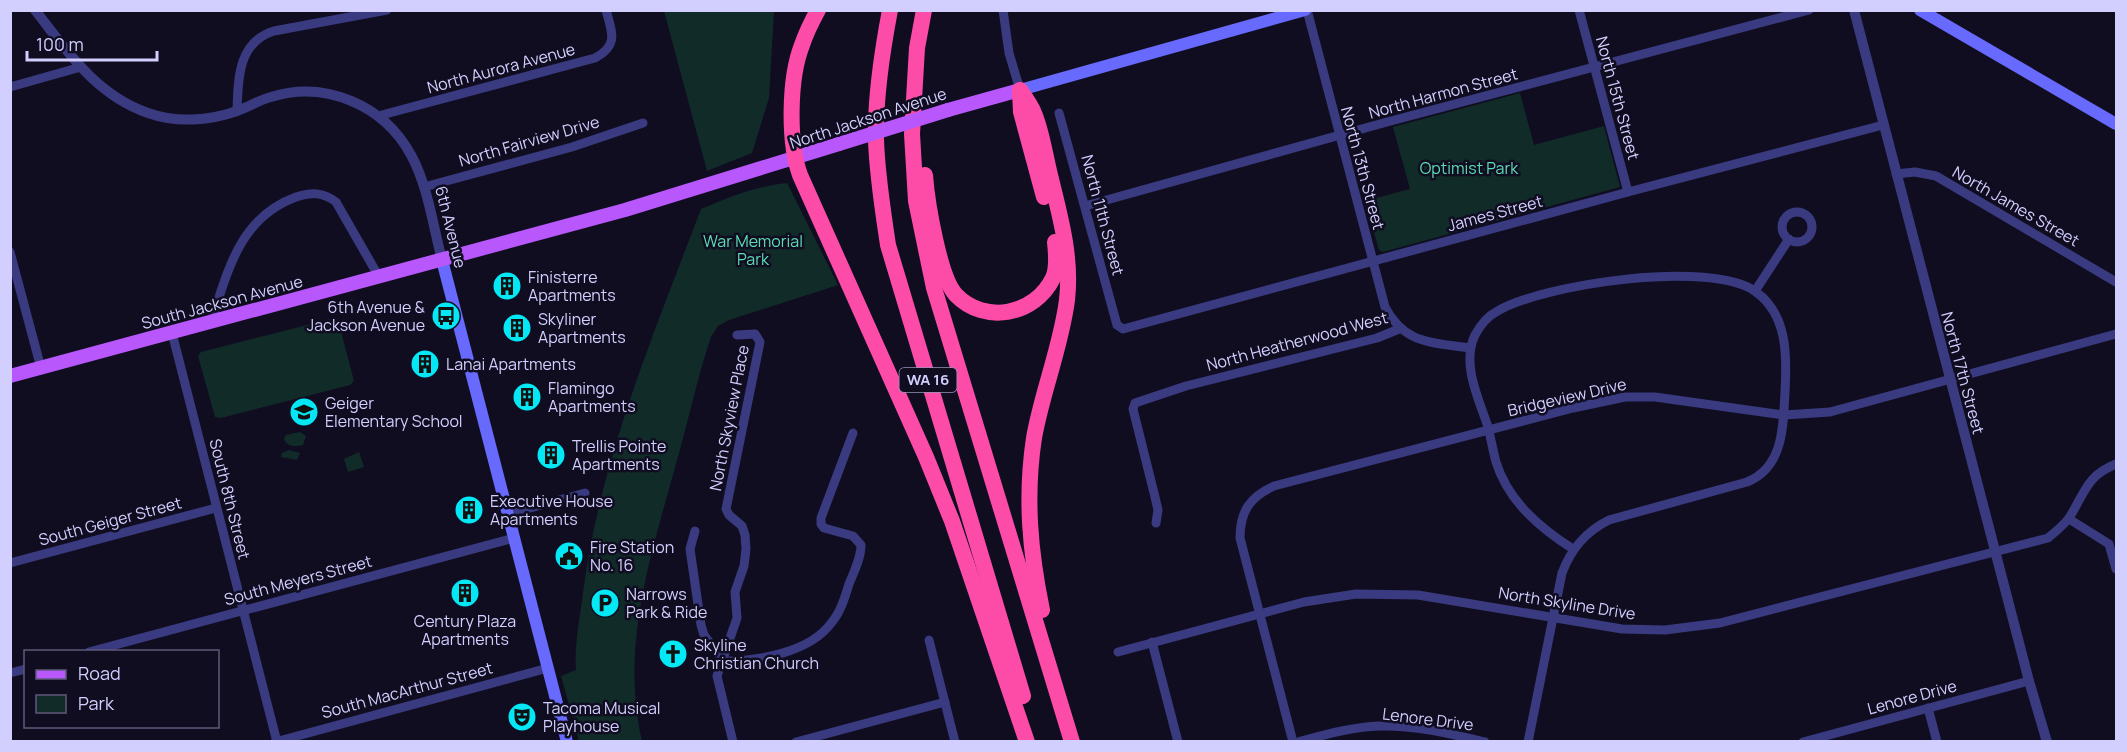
<svg xmlns="http://www.w3.org/2000/svg" width="2127" height="752" viewBox="0 0 2127 752" font-family="Manrope,sans-serif">
<rect width="100%" height="100%" fill="#100d21"/>
<g fill="#112b29">
<polygon points="664,11 774,11 769,98 752,153 707,171"/>
<polygon points="1520,93 1534,145 1604,126 1620,187 1383,252 1379,250 1365,201 1410,189 1393,127"/>
<path d="M787 183 838 285 729 320 718 326 711 337C697 378 688 422 676 464 651 555 620 646 642 741H579L561 676 576 670C574 644 580 618 583 593 600 460 654 333 701 209 730 197 756 186 787 183Z"/>
<polygon points="335,318 338,320 354,381 350,385 221,418 215,417 198,356 201,352"/>
<path d="M300 432 306 436 303 445C296 447 287 447 284 439L286 435Z"/>
<polygon points="289,450 300,453 297,460 281,457 282,453"/>
<polygon points="359,452 364,467 348,472 344,459"/>
</g>
<g fill="none" stroke-linecap="round" stroke-linejoin="round">
<g stroke="#393a7f" stroke-width="9">
<polyline points="1003,10 1009,53 1020,90"/>
<path d="M1307 10 1385 307C1405 345 1432 342 1470 348"/>
<polyline points="1579,10 1628,192"/>
<polyline points="10,87 81,67"/>
<path d="M237 111C238 79 238 42 274 31L387 10"/>
<polyline points="1059,113 1117,325 1123,329 1628,192 1883,125"/>
<path d="M378 116 595 58C619 45 612 33 606 10"/>
<polyline points="1896,174 1915,172 1936,176 2116,282"/>
<polyline points="424,187 572,147 643,123"/>
<polyline points="1085,206 1387,122 1809,10"/>
<circle cx="1797" cy="227" r="15"/>
<polyline points="10,252 41,368"/>
<polyline points="1755,291 1789,239"/>
<path d="M211 322C228 271 239 218 296 197 311 192 323 192 336 202L379 277"/>
<polyline points="172,333 277,742"/>
<polyline points="508,514 585,493"/>
<polyline points="2069,519 2109,544 2116,569"/>
<polyline points="1156,523 1158,510 1155,497 1133,409 1135,403 1186,386 1377,338 1399,329"/>
<polyline points="695,531 690,549 701,625 704,635 723,661"/>
<polyline points="10,563 216,508"/>
<polyline points="929,640 955,742"/>
<polyline points="1152,642 1178,742"/>
<polyline points="89,652 514,538"/>
<path d="M1118 652 1304 602 1356 594 1418 595 1622 629 1665 630 1720 623 2048 538C2055 532 2064 525 2069 518 2085 493 2086 476 2116 464"/>
<path d="M723 661C758 661 810 653 832 622 841 611 845 597 849 584 854 572 861 558 861 545L853 536 824 528 821 524V518L853 433"/>
<polyline points="10,673 26,669"/>
<polyline points="1928,708 1937,742"/>
<polyline points="275,742 548,668"/>
<polyline points="733,742 717,676 737,618 735,592 744,566 746,549 745,535 742,526 729,515 726,509 760,342 755,334 737,335"/>
<polyline points="796,742 945,702"/>
<path d="M1293 742 1240 538C1240 511 1250 497 1274 486L1573 408 1625 397H1655L1784 415 1830 412 2116 334"/>
<path d="M1298 742C1324 735 1352 727 1379 726 1415 725 1451 734 1485 742"/>
<path d="M1528 742 1562 573C1571 549 1585 532 1609 520L1747 482C1784 467 1783 426 1785 392 1787 357 1788 315 1756 292 1713 259 1541 284 1496 312 1486 317 1480 326 1475 335 1461 364 1479 399 1488 427 1491 439 1493 451 1496 462 1508 501 1540 528 1573 549"/>
<polyline points="1803,742 2029,681"/>
</g>
<g stroke="#393a7f" stroke-width="10">
<path d="M35 10C67 51 96 95 148 113 176 123 209 121 237 111 249 107 259 100 271 97 325 80 384 105 411 155 428 186 433 226 442 260"/>
<polyline points="1854,10 2029,681 2047,742"/>
</g>
<g stroke="#676afc" stroke-width="12">
<polyline points="1920,10 2116,124"/>
<polyline points="1020,90 1305,10"/>
<polyline points="442,260 567,742"/>
</g>
<g stroke="#b757fc" stroke-width="14">
<polyline points="948,110 1020,90"/>
<polyline points="10,376 625,210 839,144"/>
</g>
<g stroke="#fc4ca8" stroke-width="16">
<path d="M818 10C812 21 806 33 802 45 789 78 788 142 800 175L926 457 952 521 1027 742"/>
<path d="M890 10C882 52 875 97 876 139 877 175 883 211 888 245L1023 696"/>
<polyline points="924,10 917,48 912,134 916,201 934,288 1072,742"/>
<path d="M1020 90C1025 97 1031 105 1034 113 1042 132 1045 155 1050 175 1060 216 1072 257 1067 300 1061 347 1042 392 1034 438 1025 497 1030 552 1042 610"/>
<polyline points="1020,91 1021,112 1044,197"/>
<path d="M925 175C927 201 939 277 956 295 985 325 1035 315 1053 278 1058 268 1056 253 1055 242"/>
</g>
<polyline stroke="#b757fc" stroke-width="14" points="839,144 948,110"/>
</g>
<defs>
<g id="building-disc" transform="scale(1.5)"><circle r="9.5" fill="#04e7f4" stroke="#100d21"/><path d="M-4-6H4V6H1V3H-1V6H-4ZM-2.5-4.3h1.7v1.8h-1.7ZM.8-4.3h1.7v1.8H.8ZM-2.5-1h1.7V.8h-1.7ZM.8-1h1.7V.8H.8Z" fill="#111"/></g>
<g id="bus-disc" transform="scale(1.5)"><circle r="9.5" fill="#04e7f4" stroke="#100d21"/><path d="M-5-6H5V4H4V6H2V4H-2V6H-4V4H-5ZM-3.5-4V0h7V-4ZM-3.5 1.2v1.5H-2V1.2ZM2 1.2v1.5H3.5V1.2Z" fill="#111"/></g>
<g id="school-disc" transform="scale(1.5)"><circle r="9.5" fill="#04e7f4" stroke="#100d21"/><path d="M0-5L7-2L0 1L-7-2ZM-4 1L0 2.5L4 1V4Q0 6-4 4Z" fill="#111"/></g>
<g id="civic-disc" transform="scale(1.5)"><circle r="9.5" fill="#04e7f4" stroke="#100d21"/><path d="M-.6-6.5H3V-4.5H.6V-3L4-1V1h2V6H-6V1h2V-1L-.6-3ZM-1.2 2.5V6h2.4V2.5Z" fill="#111"/></g>
<g id="parking-disc" transform="scale(1.5)"><circle r="9.5" fill="#04e7f4" stroke="#100d21"/><path d="M-3.5-5.5H1a3.5 3.5 0 0 1 0 7H-1V5.5H-3.5ZM-1-3.4V-.6H.8a1.4 1.4 0 0 0 0-2.8Z" fill="#111"/></g>
<g id="church-disc" transform="scale(1.5)"><circle r="9.5" fill="#04e7f4" stroke="#100d21"/><path d="M-1.2-6h2.4v3.5h3.3v2.4h-3.3V6h-2.4V-.1h-3.3v-2.4h3.3Z" fill="#111"/></g>
<g id="theatre-disc" transform="scale(1.5)"><circle r="9.5" fill="#04e7f4" stroke="#100d21"/><path d="M-5-5.5Q0-4 5-5.5V0Q5 5 0 6Q-5 5-5 0ZM-3.3-2.5H-1v1.5H-3.3ZM1-2.5H3.3v1.5H1ZM-2.8 1Q0 5.5 2.8 1Z" fill="#111"/></g>
</defs>
<g fill-rule="evenodd">
<use href="#building-disc" x="507" y="286"/>
<use href="#bus-disc" x="446" y="316"/>
<use href="#building-disc" x="517" y="328"/>
<use href="#building-disc" x="425" y="364"/>
<use href="#building-disc" x="527" y="397"/>
<use href="#school-disc" x="304" y="412"/>
<use href="#building-disc" x="551" y="455"/>
<use href="#building-disc" x="469" y="510"/>
<use href="#civic-disc" x="569" y="556"/>
<use href="#building-disc" x="465" y="593"/>
<use href="#parking-disc" x="605" y="603"/>
<use href="#church-disc" x="673" y="654"/>
<use href="#theatre-disc" x="522" y="717"/>
</g>
<g text-anchor="middle" stroke-width="5" stroke-linejoin="round" paint-order="stroke">
<rect fill="#100d21" stroke="#9894bc" stroke-width="1.5" x="899.5" y="368" width="57" height="24" rx="4.5"/>
<g font-size="15" font-weight="bold" fill="#d2cefe">
<text x="928" y="385">WA 16</text>
</g>
<g font-size="16" fill="#d2cefe" stroke="#100d21">
<text transform="translate(501 68) rotate(-15)" y="6">North Aurora Avenue</text>
<text transform="translate(1443 93) rotate(-15)" y="6">North Harmon Street</text>
<text transform="translate(1618 98) rotate(75)" y="6">North 15th Street</text>
<text transform="translate(868 118) rotate(-18)" y="6">North Jackson Avenue</text>
<text transform="translate(529 141) rotate(-16)" y="6">North Fairview Drive</text>
<text transform="translate(1363 168) rotate(75)" y="6">North 13th Street</text>
<text transform="translate(2016 206) rotate(30)" y="6">North James Street</text>
<text transform="translate(1495 213) rotate(-15)" y="6">James Street</text>
<text transform="translate(1103 215) rotate(75)" y="6">North 11th Street</text>
<text transform="translate(451 227) rotate(76)" y="6">6th Avenue</text>
<text transform="translate(222 302) rotate(-15)" y="6">South Jackson Avenue</text>
<text transform="translate(1297 341) rotate(-15)" y="6">North Heatherwood West</text>
<text transform="translate(1963 373) rotate(75)" y="6">North 17th Street</text>
<text transform="translate(1567 397) rotate(-13)" y="6">Bridgeview Drive</text>
<text transform="translate(729 418) rotate(-79)" y="6">North Skyview Place</text>
<text transform="translate(230 499) rotate(76)" y="6">South 8th Street</text>
<text transform="translate(110 521) rotate(-15)" y="6">South Geiger Street</text>
<text transform="translate(298 580) rotate(-15)" y="6">South Meyers Street</text>
<text transform="translate(1567 603) rotate(9)" y="6">North Skyline Drive</text>
<text transform="translate(407 690) rotate(-15)" y="6">South MacArthur Street</text>
<text transform="translate(1912 697) rotate(-15)" y="6">Lenore Drive</text>
<text transform="translate(1428 719) rotate(7)" y="6">Lenore Drive</text>
</g>
<g font-size="16" fill="#5cddb6" stroke="#100d21">
<text x="1469" y="174">Optimist Park</text>
<text x="753" y="247">War Memorial<tspan x="753" dy="18">Park</tspan></text>
</g>
<g font-size="16" fill="#d2cefe" stroke="#100d21" text-anchor="start">
<text x="528" y="283">Finisterre<tspan x="528" dy="18">Apartments</tspan></text>
<text x="425" y="313" text-anchor="end">6th Avenue &amp;<tspan x="425" dy="18">Jackson Avenue</tspan></text>
<text x="538" y="325">Skyliner<tspan x="538" dy="18">Apartments</tspan></text>
<text x="446" y="370">Lanai Apartments</text>
<text x="548" y="394">Flamingo<tspan x="548" dy="18">Apartments</tspan></text>
<text x="325" y="409">Geiger<tspan x="325" dy="18">Elementary School</tspan></text>
<text x="572" y="452">Trellis Pointe<tspan x="572" dy="18">Apartments</tspan></text>
<text x="490" y="507">Executive House<tspan x="490" dy="18">Apartments</tspan></text>
<text x="590" y="553">Fire Station<tspan x="590" dy="18">No. 16</tspan></text>
<text x="626" y="600">Narrows<tspan x="626" dy="18">Park &amp; Ride</tspan></text>
<text x="465" y="627" text-anchor="middle">Century Plaza<tspan x="465" dy="18">Apartments</tspan></text>
<text x="694" y="651">Skyline<tspan x="694" dy="18">Christian Church</tspan></text>
<text x="543" y="714">Tacoma Musical<tspan x="543" dy="18">Playhouse</tspan></text>
</g>
</g>
<rect width="2127" height="752" fill="none" stroke="#d2cefe" stroke-width="24"/>
<rect x="24" y="650" width="195" height="78" fill="#100d21" stroke="#5e5a79" stroke-width="1.5"/>
<rect x="36" y="670" width="30" height="9" fill="#b757fc" stroke="#5e5a79" stroke-width="1.5"/>
<text x="78" y="680" font-size="18" fill="#d2cefe">Road</text>
<rect x="36" y="695" width="30" height="18" fill="#112b29" stroke="#5e5a79" stroke-width="1.5"/>
<text x="78" y="710" font-size="18" fill="#d2cefe">Park</text>
<path d="M27 51v9h130v-9" fill="none" stroke="#d2cefe" stroke-width="3"/>
<text x="36" y="51" font-size="18" fill="#d2cefe" stroke="#100d21" stroke-width="4.5" paint-order="stroke">100 m</text>
</svg>
